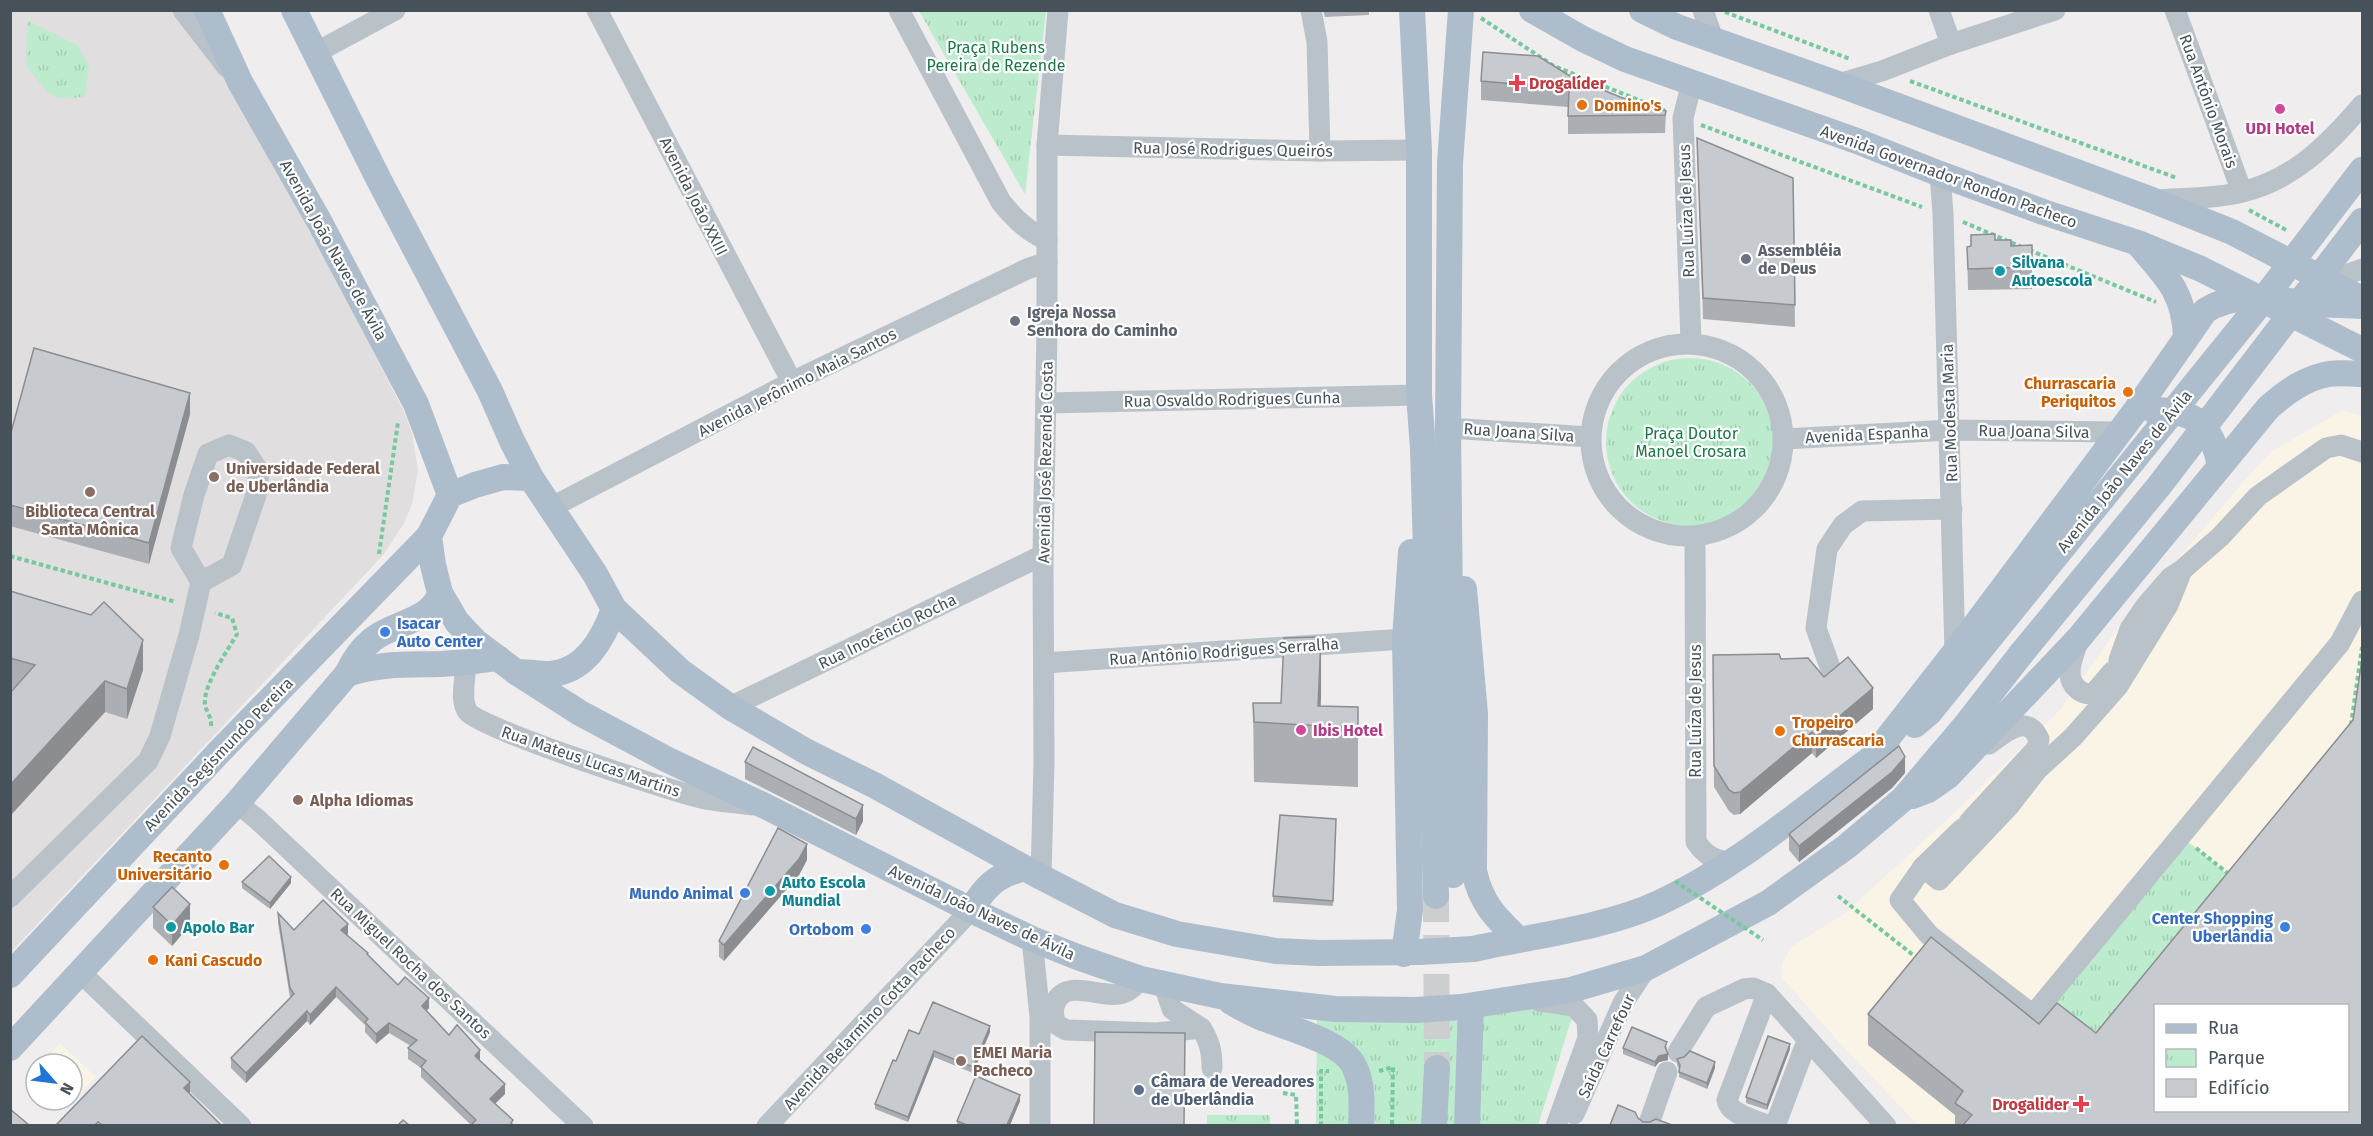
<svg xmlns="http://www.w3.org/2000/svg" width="2373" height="1136" viewBox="0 0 2373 1136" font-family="'Fira Sans',sans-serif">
<defs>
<pattern id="park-tufts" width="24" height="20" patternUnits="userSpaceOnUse" patternTransform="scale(1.5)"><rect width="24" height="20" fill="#bceccd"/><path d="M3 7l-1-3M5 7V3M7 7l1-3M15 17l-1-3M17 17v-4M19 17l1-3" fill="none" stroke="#a3ccb2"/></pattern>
</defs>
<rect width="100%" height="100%" fill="#efeded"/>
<g fill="#faf4e6" fill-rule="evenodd">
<path d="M2343 410 2362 416V1125H1918L1838 1041 1781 977 1783 963 1791 947 1844 914 1856 903 1949 818 2060 710 2113 635 2243 482 2271 452ZM2156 1006H2348V1110H2156Z"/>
<polygon points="60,1043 96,1077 66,1109 56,1100 72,1100 72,1064 41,1064"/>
</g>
<polygon fill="#e0dede" points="11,11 192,11 334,274 404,412 412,433 418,470 412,504 404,523 384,554 11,952"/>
<g fill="url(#park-tufts)">
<polygon points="919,11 1046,11 1025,194"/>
<path d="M28 21 77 45 89 66 85 96C48 104 47 91 26 65Z"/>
<circle cx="1690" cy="442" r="84"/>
<polygon points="2181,836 2237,882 2124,1021 2079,1051 2033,1015"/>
<polygon points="1575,1008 1538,1125 1316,1126 1317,1016"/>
<rect x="1207" y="1115" width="63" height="10"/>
</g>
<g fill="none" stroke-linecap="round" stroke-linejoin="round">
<polyline stroke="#cdcecf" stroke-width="26" stroke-dasharray="26 13" stroke-linecap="butt" points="1436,896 1437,1068"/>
<g stroke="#76c89d" stroke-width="4" stroke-dasharray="4.5 3" stroke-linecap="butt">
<polyline points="1725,12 1850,59"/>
<polyline points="1481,18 1554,66 1666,111"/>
<polyline points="1910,81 2177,178"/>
<polyline points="1701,125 1922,207"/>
<polyline points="2249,210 2288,231"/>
<polyline points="1963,222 2022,247"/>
<polyline points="2029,250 2156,302"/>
<polyline points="379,554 398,422"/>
<polyline points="10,556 176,602"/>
<polyline points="2351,725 2362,647"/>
<path d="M211 726C212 717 206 712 205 704 203 685 228 650 237 634L232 618 215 613"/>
<polyline points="2196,848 2230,875"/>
<polyline points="1838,896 1917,958"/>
<polyline points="1379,1071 1393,1067 1392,1126"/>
<polyline points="1283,1093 1296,1095 1297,1126"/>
<polyline points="1321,1126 1321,1071 1329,1071"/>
</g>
<g stroke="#b9c2c9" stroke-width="21">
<polyline points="183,10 227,67"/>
<polyline points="597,10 792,382"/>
<path d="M899 10 1001 202C1015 219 1027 231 1047 240"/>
<polyline points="1311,10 1317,42 1320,151"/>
<polyline points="1703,10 1713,39"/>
<polyline points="1939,10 1951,44"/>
<polyline points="2175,10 2242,192"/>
<polyline points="317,52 395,10"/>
<polyline points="1838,84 1882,71 1951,44 2055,10"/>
<polyline points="1047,145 1320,151 1419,150"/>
<polyline points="1940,174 1943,214 1955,652"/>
<path d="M2155 200C2183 198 2214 199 2242 192 2293 180 2329 144 2362 105"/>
<polyline points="2329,281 2362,269"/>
<polyline points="1691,341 1683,118 1692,82"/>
<circle cx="1687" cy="440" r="96"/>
<polyline points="1046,403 1419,395"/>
<polyline points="1448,428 1590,437"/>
<polyline points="1784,439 1950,430 2118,432"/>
<polygon points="229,445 246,452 259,472 256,495 232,565 201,582 181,548 194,495 208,454"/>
<polyline points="550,508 792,382 1027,269 1047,262"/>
<path d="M1695 537 1696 842C1706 856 1714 860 1732 863"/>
<path d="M2079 638C2074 656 2061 678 2080 691 2085 694 2088 694 2094 693L2112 672"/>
<polyline points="2119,660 2130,629 2145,607 2171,577 2182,570 2220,537 2258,496 2326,448 2341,445 2362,452"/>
<path d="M466 663C466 678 459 700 468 712 481 729 671 791 701 798 718 802 735 802 752 805"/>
<polyline points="1044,663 1405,639"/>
<polyline points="1830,667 1816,628 1827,549 1843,525 1862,511 1952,509"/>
<polyline points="730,707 1043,555"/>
<polyline points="237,803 257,819 583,1126"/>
<path d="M1969 822 2037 748 2039 739C2027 712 2004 733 1989 744"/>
<polyline points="1962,829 1923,867 1900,900 1929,935 2033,1015 2340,643 2362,601"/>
<polyline points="1923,867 1939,880 2009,806 2037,770 2073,737 2118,686 2168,605 2182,570"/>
<polyline points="1041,877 1044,763 1043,555 1047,329 1047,145 1058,10"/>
<polyline points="10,897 148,761 160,736 189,635 201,582"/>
<polyline points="1032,939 1040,1017 1040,1126"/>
<polyline points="81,973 241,1126"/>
<path d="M1141 979C1135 985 1130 991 1123 993 1103 1000 1069 978 1056 1001 1052 1009 1053 1016 1056 1024L1066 1030 1157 1033 1201 1028 1172 1009 1164 985"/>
<path d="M1767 994 1727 1100C1729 1115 1757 1120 1769 1126"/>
<polyline points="1539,1001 1574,1006 1587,1020 1588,1038 1556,1126"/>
<path d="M1201 1028C1210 1042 1212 1052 1212 1068"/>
<polyline points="1678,1052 1706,1007 1744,989 1753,988 1767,994 1886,1126"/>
<polyline points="1574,1114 1623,1003 1646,968"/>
<polyline points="767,1126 971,910"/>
<polyline points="1648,1126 1667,1072"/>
<polyline points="1775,1126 1807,1041"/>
</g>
<g stroke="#adbdcb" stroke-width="26">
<polyline points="207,10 240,82 319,221 416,404 450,495"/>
<polyline points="294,10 379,180 490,391 512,441 531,478 595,574 614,609 680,671 730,707 807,752 874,785 1041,877 1115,915 1177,934 1276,951 1319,953 1419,952"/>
<polyline points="1412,10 1419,150 1419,395 1423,448 1436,896"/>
<polyline points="1532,10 1583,39 1625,59 1857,141 1940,174 2043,212 2138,243 2201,269 2362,350"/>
<polyline points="1642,10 1677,27 1838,84 2152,200 2232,232 2362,299"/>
<path d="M2140 246C2167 277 2184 293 2186 336"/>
<path d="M2153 410C2195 410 2212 425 2220 466"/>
<polyline points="531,478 503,477 475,485 450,495 429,536 433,565 440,593 457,622 475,641 516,672 580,713 666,759 767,807 971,910 1032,939 1080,958 1141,979 1220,996 1335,1009 1416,1010"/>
<path d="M1464 589 1475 714 1474 871C1481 903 1495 917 1518 939"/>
<path d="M516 672C527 672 538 674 549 674 585 672 603 639 614 609"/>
<path d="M347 674C378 663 408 665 441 664 460 663 479 661 498 658"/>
<polyline points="1915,725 1929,713 1996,630"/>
<path d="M1872 758 1955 652 2136 410 2205 311C2237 289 2279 301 2315 304 2331 305 2347 305 2362 306"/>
<path d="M1912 796 1928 790 1948 776 2079 638 2268 408C2286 392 2305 378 2329 374 2340 372 2352 374 2362 374"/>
<polyline points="1453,875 1448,428 1450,163 1461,10"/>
<path d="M971 910C986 885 996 876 1024 868"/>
<path d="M1473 949C1532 936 1605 928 1659 903 1743 864 1810 802 1884 749"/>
<polyline points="1404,954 1410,910 1405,639 1411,552"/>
<polyline points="10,975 221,750 429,536"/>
<path d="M1231 1002C1240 1007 1250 1013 1260 1017 1284 1027 1342 1041 1354 1066 1363 1084 1362 1105 1361 1126"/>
<polyline points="1461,1007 1571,990 1646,968 1768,903 1846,847 1903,799 1965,726 2021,654"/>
<path d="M10 1048 237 803 347 674C353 661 361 649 372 640 393 622 432 622 440 593"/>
<polyline points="1434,1126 1437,1068"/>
<polyline points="1467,1126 1471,1006"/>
</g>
<polyline stroke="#76c89d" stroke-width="4" stroke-dasharray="4.5 3" stroke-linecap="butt" points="1675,881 1763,940"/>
<g stroke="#adbdcb" stroke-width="26">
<polyline points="1996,630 2259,305 2362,170"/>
<polyline points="2021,654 2159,486 2362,221"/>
<polyline points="1419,952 1473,949"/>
<polyline points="1416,1010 1461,1007"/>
</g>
</g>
<g fill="#abaeb2">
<polygon points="1323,10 1369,10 1369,15 1325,17"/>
<polygon points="1570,76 1620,97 1666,111 1665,133 1568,134 1568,107 1481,100 1481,81"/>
<polygon points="1697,138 1793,178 1795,327 1703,319"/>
<polygon points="1971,235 1995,240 2011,246 2032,245 2032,289 1968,290 1967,247 1971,246"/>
<polygon points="190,414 149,564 10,526 10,436"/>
<polygon points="10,591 143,670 127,719 105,712 11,815 10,814 10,693 14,689 10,688"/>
<polygon points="1713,655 1781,659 1824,677 1873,709 1816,758 1812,753 1740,814 1734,815 1729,811 1714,787"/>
<polygon points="1253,703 1281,703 1320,706 1358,707 1358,787 1254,782"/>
<polygon points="2353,720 2362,1125 1955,1125 1955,1115 1868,1045 1868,1014 2039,1024 2096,1033"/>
<polygon points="745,762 863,821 856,835 745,779"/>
<polygon points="1905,773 1892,788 1799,862 1789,850 1789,834"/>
<polygon points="1336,819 1333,906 1273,902 1273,896"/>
<polygon points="807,860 799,875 724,961 719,957 719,941"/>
<polygon points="242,882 291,883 270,909 242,888"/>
<polygon points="153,907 190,925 172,946 153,928"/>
<polygon points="278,913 294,930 348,934 347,935 398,985 429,1008 426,1011 449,1035 480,1060 505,1094 471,1125 421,1077 421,1068 408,1059 408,1048 411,1046 389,1033 376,1044 365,1032 365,1025 336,997 310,1025 307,1021 246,1083 231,1068 231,1058 290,998 278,923"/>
<polygon points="990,1032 973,1073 934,1057 908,1122 875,1109 875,1104 919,1034"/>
<polygon points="1667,1047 1668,1060 1659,1062 1655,1067 1623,1054 1623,1048"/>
<polygon points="1790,1049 1767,1110 1746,1103 1746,1097"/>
<polygon points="1677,1059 1715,1068 1707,1089 1679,1077 1679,1069 1677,1065"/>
<polygon points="1020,1101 1010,1125 957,1125 957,1121"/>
</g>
<g fill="#8b8d91">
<polygon points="190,393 190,414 149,564 149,543"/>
<polygon points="1321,637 1321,697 1320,726 1318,706"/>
<polygon points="143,640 143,670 127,719 127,689"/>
<polygon points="105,681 105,712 11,815 11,784"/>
<polygon points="1873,688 1873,709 1816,758 1816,736"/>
<polygon points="1812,732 1812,753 1740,814 1740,792"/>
<polygon points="1905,757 1905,773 1892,788 1799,862 1799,846"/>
<polygon points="863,805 863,821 856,835 856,819"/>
<polygon points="807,844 807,860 799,875 724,961 724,945"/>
<polygon points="291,877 291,883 270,909 270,903"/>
<polygon points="190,904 190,925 172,946 172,925"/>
<polygon points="348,924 348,934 341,940 341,930"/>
<polygon points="336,987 336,997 310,1025 310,1015"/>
<polygon points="429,998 429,1008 422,1016 422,1006"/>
<polygon points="307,1011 307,1021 246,1083 246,1073"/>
<polygon points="389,1023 389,1033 376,1044 376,1034"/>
<polygon points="990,1026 990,1032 973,1073 973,1067"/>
<polygon points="1790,1044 1790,1049 1767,1110 1767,1105"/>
<polygon points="480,1050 480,1060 475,1056"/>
<polygon points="934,1051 934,1057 908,1122 908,1117"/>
<polygon points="1668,1054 1668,1060 1659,1062 1655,1067 1655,1062 1659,1056"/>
<polygon points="1715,1062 1715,1068 1707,1089 1707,1083"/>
<polygon points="190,1082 190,1095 184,1088"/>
<polygon points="505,1084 505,1094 490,1109 490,1099"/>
<polygon points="1020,1095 1020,1101 1010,1125 1007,1125"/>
</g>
<g fill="#c7cacf" stroke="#8b8d91" stroke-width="1.5" fill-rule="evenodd">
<polygon points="1483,52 1538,56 1570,76 1620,97 1666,111 1665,115 1568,116 1569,89 1481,81"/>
<polygon points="1697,138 1793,178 1795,305 1703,298"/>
<polygon points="1995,234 1995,240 2011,240 2011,246 2032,245 2032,267 1968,269 1967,247 1971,246 1971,235"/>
<polygon points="34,348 190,393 149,543 10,505 10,436"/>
<polygon points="10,591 91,615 104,602 143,640 127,689 105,681 11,784 10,783 10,693 35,665 10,658"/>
<polygon points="1321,637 1318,706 1358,707 1358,728 1254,722 1253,703 1281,703 1284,638"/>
<polygon points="1779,654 1781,659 1808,658 1824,677 1848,657 1873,688 1816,736 1812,732 1740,792 1734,793 1729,790 1714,766 1713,655"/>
<path d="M2362 659V1125H1963L1972 1115 1955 1103 1963 1091 1868 1014 1931 937 2039 1024 2057 1003 2096 1033 2353 720ZM2156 1005H2348V1110H2156Z"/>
<polygon points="1899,746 1905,757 1892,772 1799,846 1789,834"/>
<polygon points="753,747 863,805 856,819 745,762"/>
<polygon points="1280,815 1336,819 1333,901 1273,896"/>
<polygon points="778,828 807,844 799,859 724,945 719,941"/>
<polygon points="269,856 291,877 270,903 242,882"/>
<polygon points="172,887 190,904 172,925 153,907"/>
<polygon points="323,900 348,924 341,930 368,953 367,954 398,985 405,977 429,998 422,1006 449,1035 457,1025 480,1050 475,1056 505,1084 490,1099 513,1120 511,1123 513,1125 471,1125 476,1120 421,1067 426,1061 408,1048 417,1040 389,1023 376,1034 365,1022 368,1019 336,987 310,1015 307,1011 246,1073 231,1058 294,994 290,988 278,913 294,930"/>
<polygon points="933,1002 990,1026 973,1067 934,1051 908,1117 875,1104 893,1060 896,1061 909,1030 919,1034"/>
<polygon points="1632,1027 1667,1042 1665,1047 1668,1054 1659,1056 1655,1062 1623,1048"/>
<polygon points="1095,1032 1185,1033 1184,1125 1094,1125"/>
<polygon points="142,1036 190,1082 184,1088 221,1125 102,1125 98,1122 95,1125 56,1125"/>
<polygon points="1768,1036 1790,1044 1767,1105 1746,1097"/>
<polygon points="1690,1051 1715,1062 1707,1083 1679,1072 1680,1065 1677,1059 1684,1057"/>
<polygon points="976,1076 1020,1095 1007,1125 967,1125 957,1121"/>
<polygon points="1618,1105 1635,1112 1638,1118 1643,1122 1650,1122 1656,1119 1672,1125 1610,1125"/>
<polygon points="10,1109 29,1125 10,1125"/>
<polygon points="403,1120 409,1125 398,1125"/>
</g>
<g fill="#e0444e" stroke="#fff" stroke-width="2">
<path d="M1514 74h6v6h6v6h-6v6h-6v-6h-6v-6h6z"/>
<path d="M2078 1095h6v6h6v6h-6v6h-6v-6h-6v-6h6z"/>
</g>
<g fill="#e8710a" stroke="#fff" stroke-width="2">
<circle cx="1582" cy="105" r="6"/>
<circle cx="2128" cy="392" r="6"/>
<circle cx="1780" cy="731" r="6"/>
<circle cx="224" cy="865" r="6"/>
<circle cx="153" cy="960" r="6"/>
</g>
<g fill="#d1479c" stroke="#fff" stroke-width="2">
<circle cx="2280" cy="109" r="6"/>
<circle cx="1301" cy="730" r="6"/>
</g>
<g fill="#6b7280" stroke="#fff" stroke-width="2">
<circle cx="1746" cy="259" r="6"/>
<circle cx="1015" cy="321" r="6"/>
</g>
<g fill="#0f9aa8" stroke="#fff" stroke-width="2">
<circle cx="2000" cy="271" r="6"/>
<circle cx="770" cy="891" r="6"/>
<circle cx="171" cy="927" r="6"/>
</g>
<g fill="#8d6e63" stroke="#fff" stroke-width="2">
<circle cx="214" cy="477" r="6"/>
<circle cx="90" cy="492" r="6"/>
<circle cx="298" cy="800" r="6"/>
<circle cx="961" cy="1061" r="6"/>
</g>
<g fill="#3f7fe0" stroke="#fff" stroke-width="2">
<circle cx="385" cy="632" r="6"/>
<circle cx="745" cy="893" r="6"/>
<circle cx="2285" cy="927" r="6"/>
<circle cx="866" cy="929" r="6"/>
</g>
<circle fill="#5c6f8a" stroke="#fff" stroke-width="2" cx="1139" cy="1090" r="6"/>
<g text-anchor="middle" stroke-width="4.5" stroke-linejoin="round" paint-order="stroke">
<g font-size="16" fill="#1a7746" stroke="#fff">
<text x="996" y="53">Praça Rubens<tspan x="996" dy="18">Pereira de Rezende</tspan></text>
<text x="1691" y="439">Praça Doutor<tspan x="1691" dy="18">Manoel Crosara</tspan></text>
</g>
<g font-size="16" font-weight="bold" fill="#be3a42" stroke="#fff" text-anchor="start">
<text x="1529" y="89">Drogalíder</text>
<text x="2069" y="1110" text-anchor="end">Drogalider</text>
</g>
<g font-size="16" fill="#465159" stroke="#fff">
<text transform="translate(2209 101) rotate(70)" y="6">Rua Antônio Morais</text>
<text transform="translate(1233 149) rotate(1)" y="6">Rua José Rodrigues Queirós</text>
<text transform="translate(1949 176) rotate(20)" y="6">Avenida Governador Rondon Pacheco</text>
<text transform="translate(694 196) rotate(63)" y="6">Avenida João XXIII</text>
<text transform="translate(1686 211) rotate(-92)" y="6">Rua Luíza de Jesus</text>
<text transform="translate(334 250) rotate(61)" y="6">Avenida João Naves de Ávila</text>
<text transform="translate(797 382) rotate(-27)" y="6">Avenida Jerônimo Maia Santos</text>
<text transform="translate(1232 399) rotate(-1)" y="6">Rua Osvaldo Rodrigues Cunha</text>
<text transform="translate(1949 413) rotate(-92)" y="6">Rua Modesta Maria</text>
<text transform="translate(2034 431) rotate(1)" y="6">Rua Joana Silva</text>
<text transform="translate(1519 432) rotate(4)" y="6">Rua Joana Silva</text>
<text transform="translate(1867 434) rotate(-3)" y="6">Avenida Espanha</text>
<text transform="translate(1045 462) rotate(-89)" y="6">Avenida José Rezende Costa</text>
<text transform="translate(2124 471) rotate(-51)" y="6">Avenida João Naves de Ávila</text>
<text transform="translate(887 631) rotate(-26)" y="6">Rua Inocêncio Rocha</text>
<text transform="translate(1224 651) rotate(-4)" y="6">Rua Antônio Rodrigues Serralha</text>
<text transform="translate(1695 711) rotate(-90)" y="6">Rua Luíza de Jesus</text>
<text transform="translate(218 754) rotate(-46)" y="6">Avenida Segismundo Pereira</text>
<text transform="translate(591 761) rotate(19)" y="6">Rua Mateus Lucas Martins</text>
<text transform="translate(982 912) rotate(25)" y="6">Avenida João Naves de Ávila</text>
<text transform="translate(411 963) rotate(43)" y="6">Rua Miguel Rocha dos Santos</text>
<text transform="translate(869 1018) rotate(-47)" y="6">Avenida Belarmino Cotta Pacheco</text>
<text transform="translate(1606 1046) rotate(-65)" y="6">Saída Carrefour</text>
</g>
<g font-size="16" font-weight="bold" fill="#c56008" stroke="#fff" text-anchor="start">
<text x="1594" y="111">Domino's</text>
<text x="2116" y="389" text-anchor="end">Churrascaria<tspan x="2116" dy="18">Periquitos</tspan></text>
<text x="1792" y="728">Tropeiro<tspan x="1792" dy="18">Churrascaria</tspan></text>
<text x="212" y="862" text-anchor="end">Recanto<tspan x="212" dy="18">Universitário</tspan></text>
<text x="165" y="966">Kani Cascudo</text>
</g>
<g font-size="16" font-weight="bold" fill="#b23c85" stroke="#fff">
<text x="2280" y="134">UDI Hotel</text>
<text x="1313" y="736" text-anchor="start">Ibis Hotel</text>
</g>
<g font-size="16" font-weight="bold" fill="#5b616d" stroke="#fff" text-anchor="start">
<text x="1758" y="256">Assembléia<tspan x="1758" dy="18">de Deus</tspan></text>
<text x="1027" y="318">Igreja Nossa<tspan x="1027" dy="18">Senhora do Caminho</tspan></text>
</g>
<g font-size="16" font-weight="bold" fill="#0d838f" stroke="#fff" text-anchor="start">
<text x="2012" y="268">Silvana<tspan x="2012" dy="18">Autoescola</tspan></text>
<text x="782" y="888">Auto Escola<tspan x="782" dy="18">Mundial</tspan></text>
<text x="183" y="933">Apolo Bar</text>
</g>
<g font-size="16" font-weight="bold" fill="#785e54" stroke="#fff" text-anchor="start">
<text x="226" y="474">Universidade Federal<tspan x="226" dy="18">de Uberlândia</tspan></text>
<text x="90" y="517" text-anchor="middle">Biblioteca Central<tspan x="90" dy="18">Santa Mônica</tspan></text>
<text x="310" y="806">Alpha Idiomas</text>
<text x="973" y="1058">EMEI Maria<tspan x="973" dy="18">Pacheco</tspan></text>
</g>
<g font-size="16" font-weight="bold" fill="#366cbe" stroke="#fff" text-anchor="end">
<text x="397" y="629" text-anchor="start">Isacar<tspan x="397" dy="18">Auto Center</tspan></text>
<text x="733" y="899">Mundo Animal</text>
<text x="2273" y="924">Center Shopping<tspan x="2273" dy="18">Uberlândia</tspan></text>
<text x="854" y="935">Ortobom</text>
</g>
<g font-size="16" font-weight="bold" fill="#4e5e75" stroke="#fff" text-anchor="start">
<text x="1151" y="1087">Câmara de Vereadores<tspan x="1151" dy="18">de Uberlândia</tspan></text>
</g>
</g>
<rect width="2373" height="1136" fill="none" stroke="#465159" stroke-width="24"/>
<rect x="2154" y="1004" width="195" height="108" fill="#ffffff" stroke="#b5b9bd" stroke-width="1.5"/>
<rect x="2166" y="1024" width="30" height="9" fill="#adbdcb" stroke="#b5b9bd" stroke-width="1.5"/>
<text x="2208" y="1034" font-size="18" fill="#465159">Rua</text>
<rect x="2166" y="1049" width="30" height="18" fill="url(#park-tufts)" stroke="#b5b9bd" stroke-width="1.5"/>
<text x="2208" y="1064" font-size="18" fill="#465159">Parque</text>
<rect x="2166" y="1079" width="30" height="18" fill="#c7cacf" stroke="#b5b9bd" stroke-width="1.5"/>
<text x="2208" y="1094" font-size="18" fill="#465159">Edifício</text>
<g transform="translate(54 1082) rotate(118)"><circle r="28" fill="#ffffff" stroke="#b5b9bd" stroke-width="1.5"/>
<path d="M0-4.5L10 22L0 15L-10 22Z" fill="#2174d5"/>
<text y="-9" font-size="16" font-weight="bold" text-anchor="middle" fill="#465159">N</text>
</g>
</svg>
